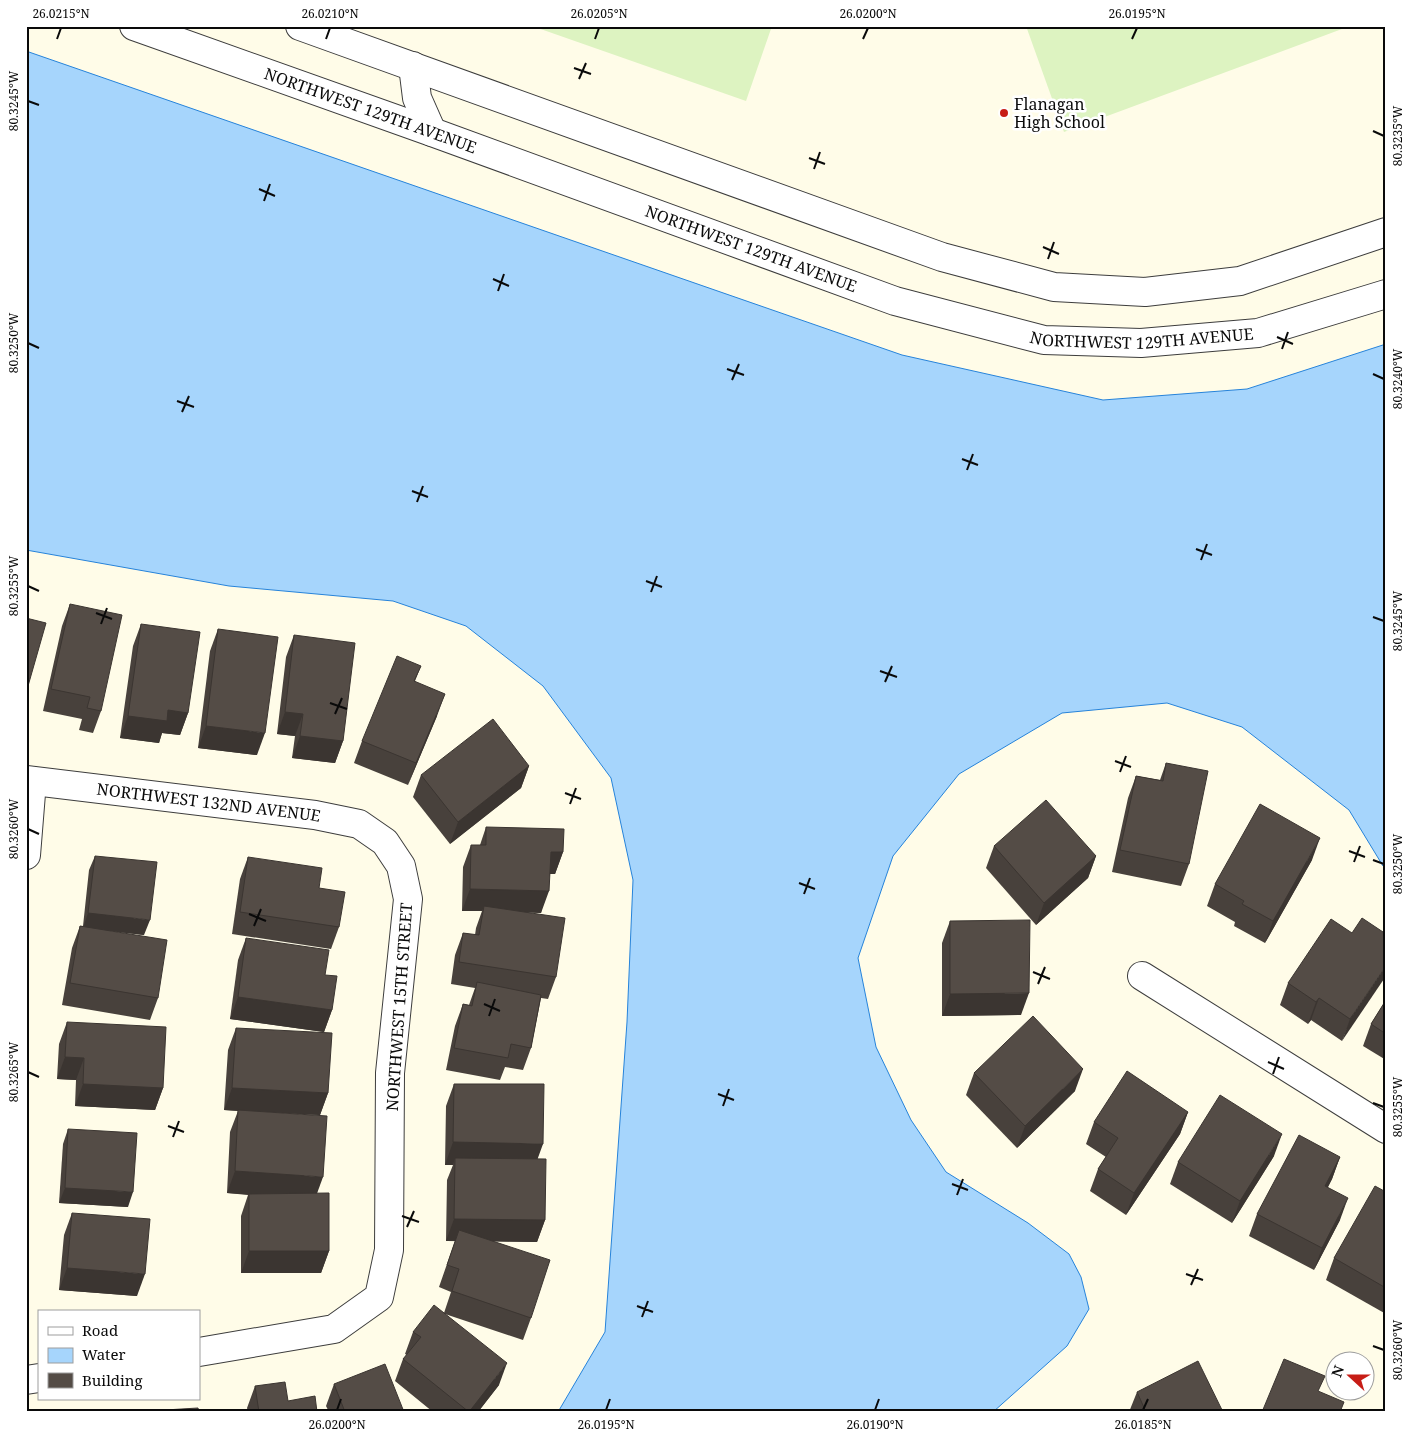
<svg xmlns="http://www.w3.org/2000/svg" width="1412" height="1438" viewBox="0 0 1412 1438" font-family="'Noto Serif',serif">
<rect width="100%" height="100%" fill="#fffce8"/>
<g fill="#ddf3c1">
<polygon points="532,26 772,26 746,101"/>
<polygon points="1026,26 1350,26 1064,132"/>
</g>
<polygon fill="#a6d5fc" stroke="#2683da" points="26,51 902,355 1103,400 1247,389 1386,344 1386,868 1383,866 1349,810 1242,727 1167,703 1062,713 959,774 893,856 858,958 876,1047 911,1120 946,1172 1028,1223 1069,1254 1081,1277 1089,1309 1067,1346 993,1412 558,1412 605,1332 627,1022 633,880 611,778 543,686 466,626 393,601 229,586 26,550"/>
<g fill="none" stroke-linecap="round" stroke-linejoin="round">
<g stroke="#3d3d3d" stroke-width="30">
<g id="minor">
<path id="s1" d="M26 780 315 815 359 824 385 842 401 866 408 899 390 1073 389 1250 379 1297 334 1329 199 1352"/>
<polyline points="26,855 32,781"/>
<polyline points="1142,976 1386,1129"/>
<polyline points="26,1380 39,1378"/>
</g>
</g>
<g stroke="#3d3d3d" stroke-width="30">
<g id="tertiary">
<path id="s2" d="M134 26 432 132 895 301 1044 340 1141 343 1258 333 1386 294"/>
<polyline points="300,26 942,257 1054,287 1145,292 1240,281 1386,232"/>
<polyline points="413,66 417,98 432,132"/>
</g>
</g>
<use href="#minor" stroke="#fff" stroke-width="28"/>
<use href="#tertiary" stroke="#fff" stroke-width="28"/>
</g>
<g fill="#48413c">
<polygon points="70,604 101,711 93,733 79,730 82,719 43,711 62,626"/>
<polygon points="141,624 188,713 180,735 162,733 159,743 120,738 133,646"/>
<polygon points="218,629 257,755 198,748 210,651"/>
<polygon points="294,635 343,741 335,763 292,758 295,736 277,734 286,657"/>
<polygon points="421,666 415,681 437,716 408,785 354,763 362,741"/>
<polygon points="1166,763 1189,864 1181,886 1112,872 1128,798 1136,776 1160,780"/>
<polygon points="529,766 521,788 450,844 413,797 421,775"/>
<polygon points="486,827 563,852 555,874 550,874 541,913 527,912 556,977 548,999 541,998 531,1048 523,1070 505,1067 500,1080 446,1070 455,1026 463,1004 469,1005 475,988 451,984 455,955 463,933 475,935 476,928 482,911 462,911 463,867 471,845 480,845"/>
<polygon points="994,846 1096,856 1088,878 1036,925 986,868"/>
<polygon points="95,856 144,935 110,931 158,998 150,1020 62,1005 72,948 80,926 83,926 89,870"/>
<polygon points="248,857 319,888 339,927 331,949 232,934 240,879"/>
<polygon points="1312,860 1265,943 1234,926 1235,922 1207,906 1215,884"/>
<polygon points="950,921 1021,1015 942,1016 942,943"/>
<polygon points="1352,933 1386,934 1342,1041 1311,1020 1308,1024 1280,1005 1288,983"/>
<polygon points="246,938 325,975 332,1010 324,1032 230,1019 238,960"/>
<polygon points="1386,1000 1386,1060 1363,1046 1371,1024"/>
<polygon points="67,1022 163,1088 155,1110 75,1106 76,1080 57,1079 59,1044"/>
<polygon points="236,1028 328,1093 320,1115 258,1112 317,1193 329,1251 321,1273 241,1273 241,1216 248,1195 227,1193 230,1132 238,1111 224,1110 228,1050"/>
<polygon points="974,1073 1075,1091 1017,1148 966,1095"/>
<polygon points="454,1084 538,1159 545,1220 537,1242 493,1241 531,1318 523,1340 445,1314 499,1385 478,1412 433,1412 395,1381 403,1359 407,1355 405,1354 413,1332 444,1313 451,1292 439,1287 455,1241 446,1241 447,1180 453,1165 445,1165 446,1106"/>
<polygon points="1188,1112 1180,1134 1126,1215 1090,1191 1098,1169 1106,1157 1086,1144 1094,1122"/>
<polygon points="68,1129 128,1207 59,1203 63,1144"/>
<polygon points="1274,1156 1232,1223 1170,1184 1178,1162"/>
<polygon points="1340,1157 1332,1179 1328,1187 1340,1220 1314,1270 1249,1236 1257,1214"/>
<polygon points="1386,1192 1386,1314 1326,1280 1334,1258"/>
<polygon points="72,1213 137,1296 59,1290 64,1235"/>
<polygon points="334,1384 404,1412 329,1412 326,1406"/>
<polygon points="255,1386 288,1401 317,1412 248,1412 247,1408"/>
<polygon points="1137,1392 1223,1412 1129,1412"/>
</g>
<g fill="#3b3531">
<polygon points="445,694 437,716 408,785 416,763"/>
<polygon points="168,710 188,713 180,735 162,733 159,743 120,738 128,716"/>
<polygon points="285,712 303,714 295,736 277,734"/>
<polygon points="206,726 265,733 257,755 198,748"/>
<polygon points="300,736 343,741 335,763 292,758"/>
<polygon points="529,766 521,788 450,844 458,822"/>
<polygon points="1320,838 1312,860 1265,943 1273,921"/>
<polygon points="551,852 563,852 555,874 543,874"/>
<polygon points="1096,856 1088,878 1036,925 1044,903"/>
<polygon points="470,889 549,891 541,913 483,911 484,906 482,911 462,911"/>
<polygon points="88,913 150,920 144,935 83,928"/>
<polygon points="1386,966 1386,976 1342,1041 1350,1019"/>
<polygon points="1029,993 1021,1015 942,1016 950,994"/>
<polygon points="238,997 332,1010 324,1032 230,1019"/>
<polygon points="1319,998 1311,1020 1308,1024 1316,1002"/>
<polygon points="65,1057 84,1058 76,1080 57,1079"/>
<polygon points="1083,1069 1075,1091 1017,1148 1025,1126"/>
<polygon points="83,1084 163,1088 155,1110 75,1106"/>
<polygon points="232,1088 328,1093 320,1115 224,1110"/>
<polygon points="1188,1112 1180,1134 1126,1215 1134,1193"/>
<polygon points="1282,1134 1274,1156 1232,1223 1240,1201"/>
<polygon points="453,1142 543,1144 535,1166 455,1158 453,1165 445,1165"/>
<polygon points="1340,1157 1332,1179 1317,1208 1325,1186"/>
<polygon points="235,1171 323,1177 315,1199 227,1193"/>
<polygon points="65,1188 133,1192 128,1207 59,1203"/>
<polygon points="1348,1198 1340,1220 1314,1270 1322,1248"/>
<polygon points="454,1219 545,1220 537,1242 446,1241"/>
<polygon points="249,1251 329,1251 321,1273 241,1273"/>
<polygon points="67,1268 145,1274 137,1296 59,1290"/>
<polygon points="507,1363 499,1385 478,1412 469,1412"/>
</g>
<g fill="#544c46" stroke="#3b3531">
<polygon points="70,604 122,615 101,711 87,708 90,697 51,689"/>
<polygon points="26,618 46,623 26,693"/>
<polygon points="141,624 200,632 188,713 168,710 167,721 128,716"/>
<polygon points="218,629 278,637 265,733 206,726"/>
<polygon points="294,635 355,643 343,741 300,736 303,714 285,712"/>
<polygon points="397,656 421,666 414,681 445,694 416,763 362,741"/>
<polygon points="493,719 529,766 458,822 421,775"/>
<polygon points="1166,763 1208,771 1189,864 1120,850 1136,776 1163,781"/>
<polygon points="1046,800 1096,856 1044,903 994,846"/>
<polygon points="1260,804 1320,838 1273,921 1242,904 1244,901 1215,884"/>
<polygon points="486,827 564,829 563,852 551,852 549,891 470,889 471,845 486,845"/>
<polygon points="95,856 157,862 150,920 88,913"/>
<polygon points="248,857 322,868 319,888 345,892 339,927 240,912"/>
<polygon points="484,906 565,918 556,977 459,962 463,933 479,935"/>
<polygon points="1362,918 1386,934 1386,966 1350,1019 1319,998 1316,1002 1288,983 1331,919 1352,933"/>
<polygon points="1030,920 1029,993 950,994 950,921"/>
<polygon points="80,926 167,940 158,998 70,983"/>
<polygon points="246,938 329,950 325,975 337,976 332,1010 238,997"/>
<polygon points="477,982 541,995 531,1048 511,1044 508,1058 454,1048 463,1004 472,1006"/>
<polygon points="1386,1000 1386,1034 1371,1024"/>
<polygon points="1033,1016 1083,1069 1025,1126 974,1073"/>
<polygon points="67,1022 166,1027 163,1088 83,1084 84,1058 65,1057"/>
<polygon points="236,1028 332,1033 328,1093 232,1088"/>
<polygon points="1127,1071 1188,1112 1134,1193 1098,1169 1118,1138 1094,1122"/>
<polygon points="454,1084 544,1084 543,1144 453,1142"/>
<polygon points="1220,1095 1282,1134 1240,1201 1178,1162"/>
<polygon points="238,1110 327,1116 323,1177 235,1171"/>
<polygon points="68,1129 137,1133 133,1192 65,1188"/>
<polygon points="1299,1135 1340,1157 1325,1186 1348,1198 1322,1248 1257,1214"/>
<polygon points="455,1158 546,1159 545,1220 454,1219"/>
<polygon points="1375,1186 1386,1192 1386,1288 1334,1258"/>
<polygon points="329,1193 329,1251 249,1251 249,1194"/>
<polygon points="72,1213 150,1219 145,1274 67,1268"/>
<polygon points="459,1230 550,1260 531,1318 452,1291 459,1269 447,1265"/>
<polygon points="434,1305 507,1363 469,1412 403,1359 421,1337 413,1332"/>
<polygon points="1284,1359 1325,1376 1318,1391 1344,1402 1340,1412 1262,1412"/>
<polygon points="1198,1361 1223,1412 1146,1412 1137,1392"/>
<polygon points="385,1364 404,1412 345,1412 334,1384"/>
<polygon points="285,1382 288,1401 315,1396 317,1412 259,1412 255,1386"/>
<polygon points="198,1408 199,1412 165,1412 165,1410"/>
</g>
<path fill="none" stroke="#0a0a0a" stroke-width="2" d="M57 39 61 28M326 39 330 28M595 39 599 28M863 39 868 28M1132 39 1137 28M574 68 591 74M579 79 586 63M28 101 39 105M1373 131 1384 136M809 158 825 164M814 169 820 152M259 189 275 196M264 201 270 184M1043 247 1059 254M1048 259 1054 242M493 279 509 286M498 291 504 274M1277 337 1293 344M28 343 39 348M1282 349 1288 332M727 369 744 375M1373 374 1384 379M732 380 739 364M177 401 194 407M182 412 189 396M962 459 978 465M967 470 973 454M412 491 428 497M417 502 423 486M1196 549 1212 555M1201 560 1207 544M646 581 662 587M28 586 39 591M651 592 657 576M96 613 112 619M1373 617 1384 621M101 624 107 608M880 671 897 677M885 682 892 666M330 703 347 709M335 714 342 698M1115 761 1131 767M1120 772 1126 756M565 793 581 799M570 804 576 788M28 829 39 834M1349 851 1365 857M1373 860 1384 864M1354 862 1360 846M799 883 815 889M804 894 810 878M249 914 266 921M254 926 261 909M1033 972 1050 979M1038 984 1045 967M484 1004 500 1011M489 1016 495 999M1268 1062 1284 1069M28 1072 39 1077M1273 1074 1279 1057M718 1094 734 1100M1373 1103 1384 1107M723 1106 729 1089M168 1126 184 1132M173 1137 179 1121M952 1184 968 1190M957 1195 963 1179M402 1216 419 1222M407 1227 414 1211M1186 1274 1203 1280M1191 1285 1198 1269M637 1306 653 1312M642 1317 648 1301M1373 1346 1384 1350M337 1410 341 1399M606 1410 610 1399M875 1410 879 1399M1143 1410 1148 1399"/>
<circle fill="#c71d16" stroke="#fff" stroke-width="2" cx="1004" cy="113" r="5"/>
<g text-anchor="middle" stroke-width="5" stroke-linejoin="round" paint-order="stroke">
<g font-size="16" fill="#0a0a0a" stroke="#fff" text-anchor="start">
<text x="1014" y="110">Flanagan<tspan x="1014" dy="18">High School</tspan></text>
</g>
<g font-size="16" fill="#0a0a0a" stroke="#fff">
<text dy="6" stroke="none"><textPath href="#s2" startOffset="251">NORTHWEST 129TH AVENUE</textPath></text>
<text dy="6" stroke="none"><textPath href="#s2" startOffset="656">NORTHWEST 129TH AVENUE</textPath></text>
<text dy="6" stroke="none"><textPath href="#s2" startOffset="1061">NORTHWEST 129TH AVENUE</textPath></text>
<text dy="6" stroke="none"><textPath href="#s1" startOffset="184">NORTHWEST 132ND AVENUE</textPath></text>
<text transform="translate(399 1007) rotate(-86)" y="6">NORTHWEST 15TH STREET</text>
</g>
</g>
<rect width="1412" height="1438" fill="none" stroke="#ffffff" stroke-width="55"/>
<rect x="38" y="1310" width="162" height="90" fill="#ffffff" stroke="#9d9d9d"/>
<rect x="48" y="1327" width="25" height="8" fill="#ffffff" stroke="#9d9d9d"/>
<text x="82" y="1336" font-size="15" fill="#0a0a0a">Road</text>
<rect x="48" y="1348" width="25" height="15" fill="#a6d5fc" stroke="#9d9d9d"/>
<text x="82" y="1360" font-size="15" fill="#0a0a0a">Water</text>
<rect x="48" y="1373" width="25" height="15" fill="#544c46" stroke="#9d9d9d"/>
<text x="82" y="1386" font-size="15" fill="#0a0a0a">Building</text>
<g transform="translate(1350 1376) rotate(291)"><circle r="24" fill="#ffffff" stroke="#9d9d9d"/>
<path d="M0-4L9 19L0 12L-9 19Z" fill="#c71d16"/>
<text y="-8" font-size="14" font-weight="bold" text-anchor="middle" fill="#0a0a0a">N</text>
</g>
<rect x="28" y="28" width="1356" height="1382" fill="none" stroke="#0a0a0a" stroke-width="2"/>
<g font-size="12" text-anchor="middle" fill="#0a0a0a">
<text x="61" y="18">26.0215°N</text>
<text x="330" y="18">26.0210°N</text>
<text x="599" y="18">26.0205°N</text>
<text x="868" y="18">26.0200°N</text>
<text x="1137" y="18">26.0195°N</text>
<text transform="translate(14 101) rotate(-90)" y="4">80.3245°W</text>
<text transform="translate(1398 136) rotate(-90)" y="4">80.3235°W</text>
<text transform="translate(14 343) rotate(-90)" y="4">80.3250°W</text>
<text transform="translate(1398 379) rotate(-90)" y="4">80.3240°W</text>
<text transform="translate(14 586) rotate(-90)" y="4">80.3255°W</text>
<text transform="translate(1398 621) rotate(-90)" y="4">80.3245°W</text>
<text transform="translate(14 829) rotate(-90)" y="4">80.3260°W</text>
<text transform="translate(1398 864) rotate(-90)" y="4">80.3250°W</text>
<text transform="translate(14 1072) rotate(-90)" y="4">80.3265°W</text>
<text transform="translate(1398 1107) rotate(-90)" y="4">80.3255°W</text>
<text transform="translate(1398 1350) rotate(-90)" y="4">80.3260°W</text>
<text x="337" y="1429">26.0200°N</text>
<text x="606" y="1429">26.0195°N</text>
<text x="875" y="1429">26.0190°N</text>
<text x="1143" y="1429">26.0185°N</text>
</g>
</svg>
